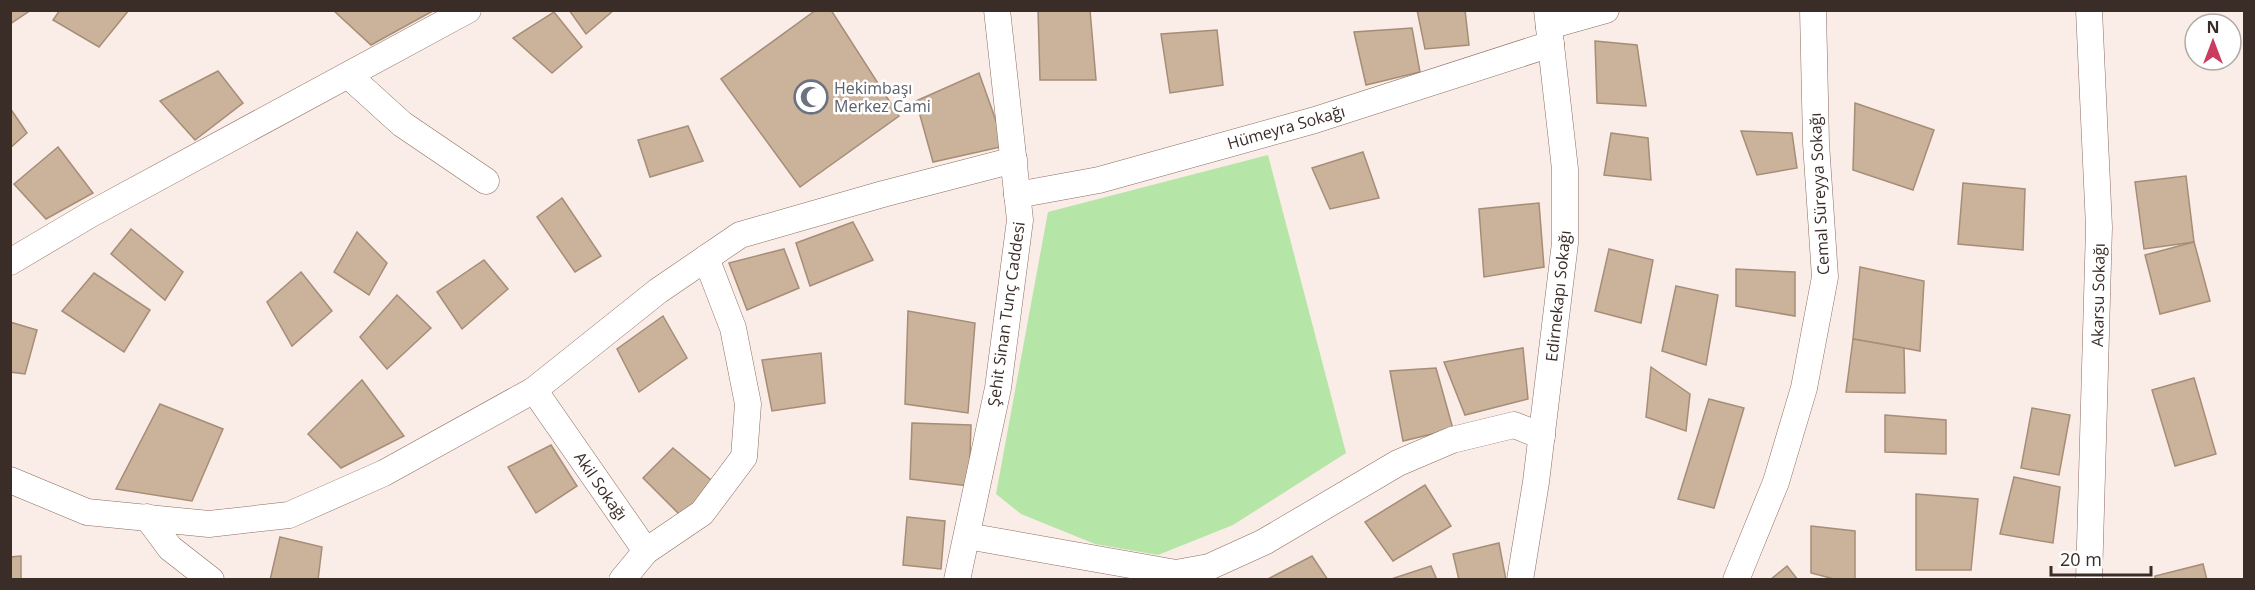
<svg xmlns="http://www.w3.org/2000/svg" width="2255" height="590" viewBox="0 0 2255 590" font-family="'Open Sans',sans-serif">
<rect width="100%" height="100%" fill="#faece6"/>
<polygon fill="#b5e5a7" points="1268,155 1346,453 1233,525 1158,555 1095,544 1021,514 996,494 1048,212"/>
<g fill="#cbb29b" stroke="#a68d77" stroke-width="1.5">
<polygon points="10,10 31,10 10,24"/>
<polygon points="60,10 129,10 99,47 53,20"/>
<polygon points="333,10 429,10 431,12 371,45"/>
<polygon points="569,10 614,10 586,34"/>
<polygon points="816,10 831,10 899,116 800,187 721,79"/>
<polygon points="1038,10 1090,10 1096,80 1040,80"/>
<polygon points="1417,10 1465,10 1469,45 1425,49"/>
<polygon points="554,12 582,47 552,73 513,38"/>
<polygon points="1412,28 1420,72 1366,85 1354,32"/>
<polygon points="1217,30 1223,85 1170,93 1161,34"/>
<polygon points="1595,41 1637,45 1646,106 1597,103"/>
<polygon points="218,71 243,103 195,140 160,101"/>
<polygon points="979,73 1005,146 933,162 916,101"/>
<polygon points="1855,103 1934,130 1913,190 1853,170"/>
<polygon points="10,108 27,133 10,148"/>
<polygon points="688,126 703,161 650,177 638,140"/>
<polygon points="1741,131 1792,133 1797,168 1757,175"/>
<polygon points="1611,133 1648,138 1651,180 1604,175"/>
<polygon points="58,147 93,193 46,219 14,184"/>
<polygon points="1363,152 1379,198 1330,209 1312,168"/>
<polygon points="2186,176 2194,242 2144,249 2135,182"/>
<polygon points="1963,183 2025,189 2023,250 1958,244"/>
<polygon points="562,198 601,256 575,272 537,217"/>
<polygon points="1539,203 1544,267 1484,277 1479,209"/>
<polygon points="853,222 873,260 810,286 796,243"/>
<polygon points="131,229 183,272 165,300 111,254"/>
<polygon points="357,232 387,263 369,295 334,272"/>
<polygon points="2194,242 2210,301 2160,314 2145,255"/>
<polygon points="784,249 799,288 747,310 729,263"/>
<polygon points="1609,249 1653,260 1641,323 1595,311"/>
<polygon points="484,260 508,289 462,329 437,292"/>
<polygon points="1860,267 1924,281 1920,351 1853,339"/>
<polygon points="1736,269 1795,272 1795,316 1736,306"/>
<polygon points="301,272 332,311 292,346 267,302"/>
<polygon points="94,273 150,310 124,352 62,311"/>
<polygon points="1676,286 1718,295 1706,365 1662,351"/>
<polygon points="397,295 431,328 387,369 360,337"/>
<polygon points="908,311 975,323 968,413 905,404"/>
<polygon points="663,316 687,358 639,392 617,349"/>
<polygon points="10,322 37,330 25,374 10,372"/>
<polygon points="1853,339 1904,348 1905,393 1846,392"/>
<polygon points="1523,348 1528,399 1465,415 1444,362"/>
<polygon points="821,353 825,403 772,411 762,360"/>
<polygon points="1651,367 1690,394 1686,431 1646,417"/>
<polygon points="1436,368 1453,429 1403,441 1390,371"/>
<polygon points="2194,378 2216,454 2175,466 2152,390"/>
<polygon points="362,380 404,436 341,468 308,434"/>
<polygon points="1709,399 1744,408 1714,508 1678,499"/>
<polygon points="160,404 223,429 192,501 116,489"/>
<polygon points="2032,408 2070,415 2059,475 2021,468"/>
<polygon points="1885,415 1946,420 1946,454 1885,452"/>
<polygon points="912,423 971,425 969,486 910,479"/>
<polygon points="551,445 577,486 536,513 508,467"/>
<polygon points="673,448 717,485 682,517 643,478"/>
<polygon points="2014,477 2060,487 2053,543 2000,534"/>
<polygon points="1425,485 1451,526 1393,561 1365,522"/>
<polygon points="1916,494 1978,499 1971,570 1916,570"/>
<polygon points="907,517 945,521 941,569 903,565"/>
<polygon points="1811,526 1855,531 1855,580 1838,580 1811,573"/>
<polygon points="280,537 322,547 318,580 270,580"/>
<polygon points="1499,543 1506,580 1459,580 1453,554"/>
<polygon points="21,556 21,580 10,580 10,557"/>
<polygon points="1312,556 1328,580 1266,580"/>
<polygon points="2203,564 2207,580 2155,580 2155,576"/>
<polygon points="1431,566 1437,580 1392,580 1391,579"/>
<polygon points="1787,566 1798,580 1770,580"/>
</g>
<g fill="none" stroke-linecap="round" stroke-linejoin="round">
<g stroke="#8c6d61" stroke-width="27">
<g id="street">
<polyline points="1549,26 1606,10"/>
<polyline points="349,76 402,124 486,181"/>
<polyline points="1017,195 1099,180 1315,120 1551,44"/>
<polyline points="10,262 91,214 468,10"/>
<polyline points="534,390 646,551 622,580"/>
<polyline points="10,480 87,512 209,524 289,515 384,473 534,390 658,291 740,235 883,194 1014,160"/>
<polyline points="147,517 170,548 211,580"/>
<polyline points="967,536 1176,573 1209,567 1264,542 1398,463 1452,440 1514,425 1542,436"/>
<polyline points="646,551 702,513 744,457 748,404 733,328 706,258"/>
<polyline points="957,580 998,388 1020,220 997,10"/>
<polyline points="1520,580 1536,482 1565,243 1565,169 1547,10"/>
<polyline points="1736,580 1776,482 1804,388 1825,277 1816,143 1813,10"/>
<polyline points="2089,580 2099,227 2089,10"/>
</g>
</g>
<use href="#street" stroke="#fff" stroke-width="26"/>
</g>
<defs>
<g id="mosque-ring" transform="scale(1.725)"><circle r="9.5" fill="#fff" stroke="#6b7280" stroke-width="1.5"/><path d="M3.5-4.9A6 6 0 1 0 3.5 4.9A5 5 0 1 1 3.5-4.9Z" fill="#6b7280"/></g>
</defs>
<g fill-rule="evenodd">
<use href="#mosque-ring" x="811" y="97"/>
</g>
<g text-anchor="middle" stroke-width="5" stroke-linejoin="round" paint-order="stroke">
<g font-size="16" fill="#5b616d" stroke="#fff" text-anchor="start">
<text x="834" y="94">Hekimbaşı<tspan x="834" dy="18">Merkez Cami</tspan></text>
</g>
<g font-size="16" fill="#3a2d28" stroke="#fff">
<text transform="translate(1286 127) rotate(-16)" y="6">Hümeyra Sokağı</text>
<text transform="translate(1819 194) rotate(-93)" y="6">Cemal Süreyya Sokağı</text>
<text transform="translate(2098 295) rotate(-89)" y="6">Akarsu Sokağı</text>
<text transform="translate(1558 296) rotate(-84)" y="6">Edirnekapı Sokağı</text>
<text transform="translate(1006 314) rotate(-82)" y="6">Şehit Sinan Tunç Caddesi</text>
<text transform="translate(601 486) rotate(55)" y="6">Akil Sokağı</text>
</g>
</g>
<rect width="2255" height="590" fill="none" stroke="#3a2d28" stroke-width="24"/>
<g transform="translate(2213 42)"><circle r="28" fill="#ffffff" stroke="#b0aba9" stroke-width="1.5"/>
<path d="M0-4.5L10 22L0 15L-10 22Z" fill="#cb3b5e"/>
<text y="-9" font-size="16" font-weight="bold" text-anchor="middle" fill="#3a2d28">N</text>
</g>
<path d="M2051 566v9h100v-9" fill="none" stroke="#3a2d28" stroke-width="3"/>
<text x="2060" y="566" font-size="18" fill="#3a2d28" stroke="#ffffff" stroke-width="4.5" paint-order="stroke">20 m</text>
</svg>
